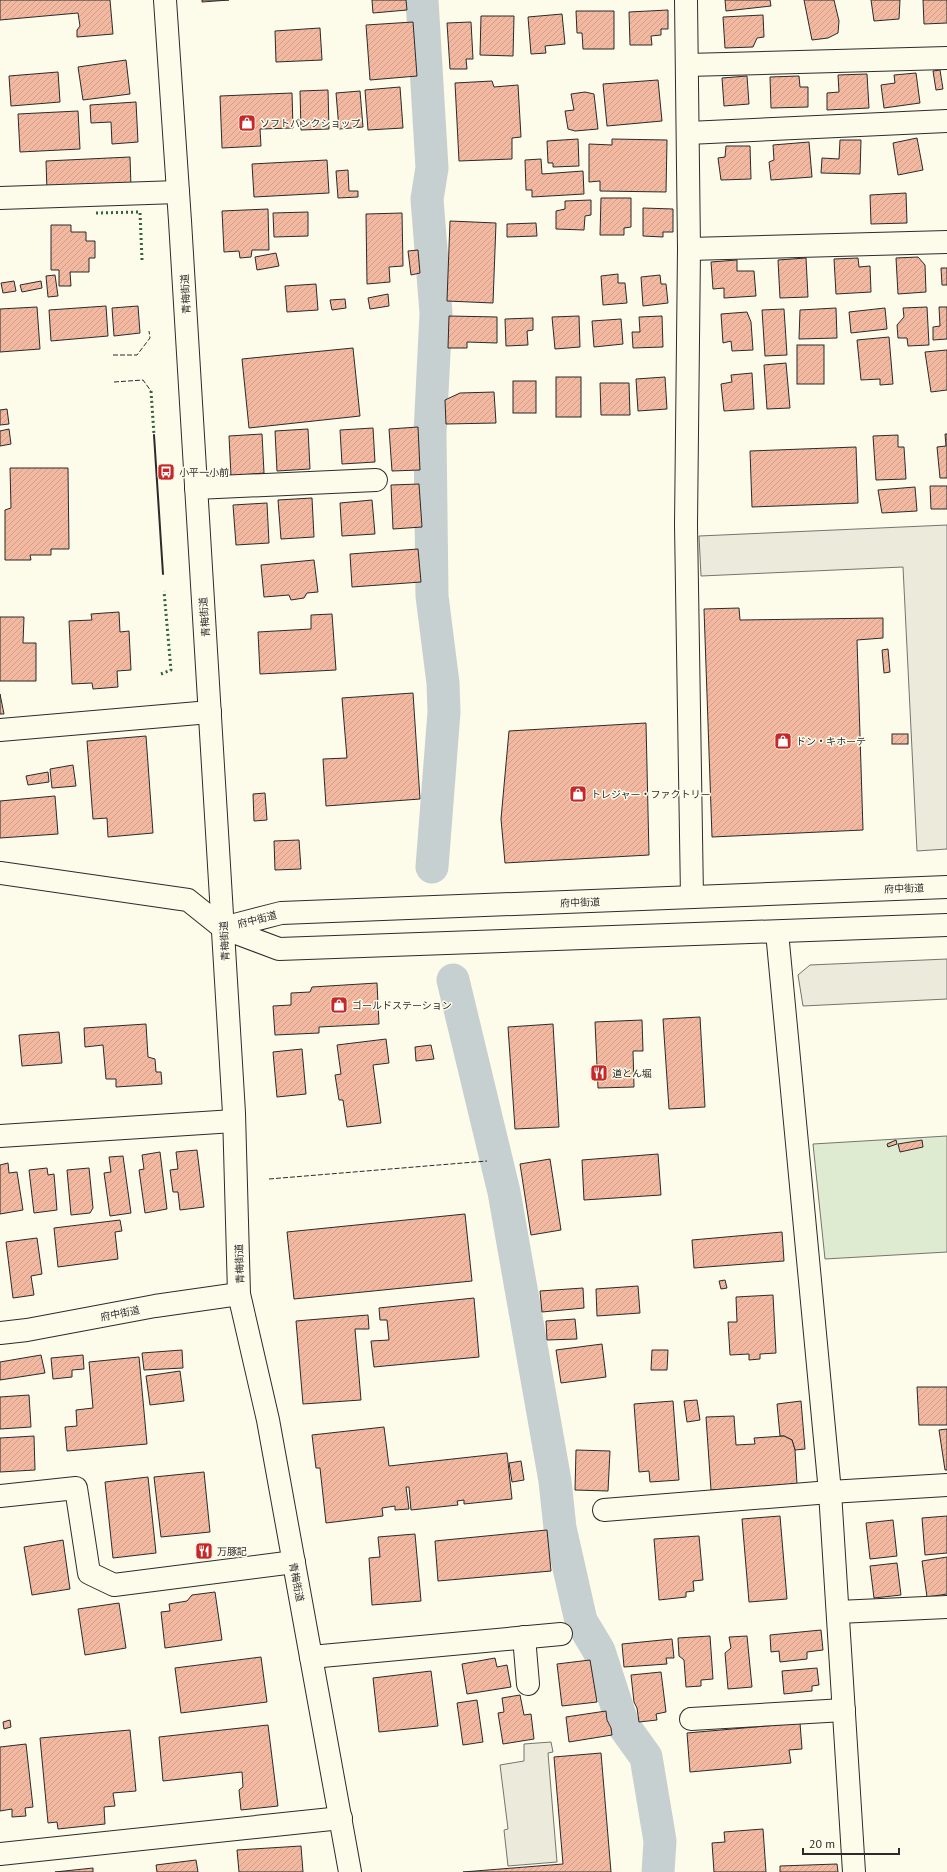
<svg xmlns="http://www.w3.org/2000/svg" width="947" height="1872" viewBox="0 0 947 1872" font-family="'PT Sans','Noto Sans JP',sans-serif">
<defs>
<pattern id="building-hatch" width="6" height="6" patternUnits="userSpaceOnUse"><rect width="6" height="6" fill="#f2b8a0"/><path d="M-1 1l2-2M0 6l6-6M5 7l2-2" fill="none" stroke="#d09e8a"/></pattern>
</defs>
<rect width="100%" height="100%" fill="#fdfbea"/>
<polygon fill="#deebd1" stroke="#74746e" points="947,1136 947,1252 825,1259 813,1144"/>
<g fill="#eceadb" stroke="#74746e">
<polygon points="947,525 947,849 917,851 903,567 701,576 699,536"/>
<polygon points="947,959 947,999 803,1006 798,975 810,965"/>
<polygon points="551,1742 553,1752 548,1753 557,1862 508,1866 504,1830 508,1829 500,1765 524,1761 524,1744"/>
</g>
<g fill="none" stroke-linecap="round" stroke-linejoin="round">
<g stroke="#c7d0d0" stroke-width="33">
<polyline points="422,0 432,168 427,199 436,313 430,433 432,596 443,683 444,712 432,867"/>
<polyline points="453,980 504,1192 555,1481 560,1528 581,1621 599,1651 623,1725 646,1757 660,1841 658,1872"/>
</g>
</g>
<g fill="url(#building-hatch)" stroke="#2b2b2b">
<polygon points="0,0 110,0 113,34 77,37 77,30 80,26 78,13 0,20"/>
<polygon points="202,0 229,0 202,2"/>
<polygon points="372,0 406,0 407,10 373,13"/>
<polygon points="725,0 770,0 771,6 726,11"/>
<polygon points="804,0 834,0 839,21 838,33 828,38 812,40"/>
<polygon points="871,0 900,0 899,19 874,21"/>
<polygon points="923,0 947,0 947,23 924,24"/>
<polygon points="668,10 668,29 661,29 661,35 651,36 652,45 630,45 629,12"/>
<polygon points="576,11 614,11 614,49 583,49 582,33 577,33"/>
<polygon points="562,14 565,44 545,46 546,53 531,54 528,17"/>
<polygon points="763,15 764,37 757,38 753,47 725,48 723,17"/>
<polygon points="481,16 514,16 513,56 480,55"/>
<polygon points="413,22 417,76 370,80 366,25"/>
<polygon points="471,22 473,59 466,59 467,69 450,69 447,23"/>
<polygon points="320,28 322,60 276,62 275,31"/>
<polygon points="126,60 130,94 83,100 78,67"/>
<polygon points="940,70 943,89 936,90 933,71"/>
<polygon points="58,72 60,102 11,106 9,76"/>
<polygon points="916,73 920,103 884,108 881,85 895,83 894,75"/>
<polygon points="867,74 869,108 827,110 827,93 839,92 838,75"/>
<polygon points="747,76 749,104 724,106 722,78"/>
<polygon points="799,76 800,87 808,87 808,107 771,108 770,77"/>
<polygon points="658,80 662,121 607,126 603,84"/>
<polygon points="492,81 494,87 518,85 521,137 512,138 512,159 459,161 455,83"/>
<polygon points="400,87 403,128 368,130 365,90"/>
<polygon points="328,90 329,129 301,130 300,91"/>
<polygon points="360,91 363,127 339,129 336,93"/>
<polygon points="585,92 594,94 598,129 575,131 568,129 565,111 574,110 571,94"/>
<polygon points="292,93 293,128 260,129 261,146 222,148 220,96"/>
<polygon points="136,102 138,142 112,144 111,122 91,123 90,105"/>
<polygon points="78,111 80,149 20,152 18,114"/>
<polygon points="917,138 923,170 898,175 893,143"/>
<polygon points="578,139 579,166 553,167 553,163 548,163 547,141"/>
<polygon points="612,139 667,140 666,192 600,191 600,181 589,182 589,144 612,145"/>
<polygon points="840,140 861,140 860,174 821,173 822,158 839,159"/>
<polygon points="809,142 812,177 771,180 769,162 774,160 773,145"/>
<polygon points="726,146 750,146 751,179 721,180 718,158 725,157"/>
<polygon points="130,157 131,187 47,191 46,161"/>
<polygon points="541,159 542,174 583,171 584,194 532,197 532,190 526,190 525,160"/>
<polygon points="327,160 329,193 254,197 252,164"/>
<polygon points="348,170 349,191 358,191 358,197 338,198 336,171"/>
<polygon points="906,193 907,223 871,224 870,195"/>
<polygon points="601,198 631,198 631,227 624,228 624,235 600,235"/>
<polygon points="591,200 591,215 585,216 584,230 556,229 556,211 565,209 565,201"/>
<polygon points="643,208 673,209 673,232 663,232 663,237 643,236"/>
<polygon points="268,209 269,250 252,250 251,257 240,258 239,251 224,252 222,211"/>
<polygon points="308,212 308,236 274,237 273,213"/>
<polygon points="402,213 403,266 389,267 390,282 367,284 366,214"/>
<polygon points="450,221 496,223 493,303 447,301"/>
<polygon points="536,223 537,236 507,237 507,224"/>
<polygon points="51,225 71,225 71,232 86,232 86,241 95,241 95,258 89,258 89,272 70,272 71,286 59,286 59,270 51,270"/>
<polygon points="418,250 420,273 411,275 408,251"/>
<polygon points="276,253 279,266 257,270 255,257"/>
<polygon points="918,257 925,265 926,292 898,294 896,258"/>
<polygon points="806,258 808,297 780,298 778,260"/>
<polygon points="858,258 859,267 870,266 871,292 836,294 834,259"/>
<polygon points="737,260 737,271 754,271 756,296 724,298 724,288 713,289 711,262"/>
<polygon points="941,268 947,268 947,285 942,285"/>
<polygon points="618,274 618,283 625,283 627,303 603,305 601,276"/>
<polygon points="55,275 58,296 48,297 46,276"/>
<polygon points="660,275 661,284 666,284 668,303 643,306 641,277"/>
<polygon points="14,281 16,291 3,293 1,283"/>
<polygon points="41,281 42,288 22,292 20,285"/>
<polygon points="316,284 318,310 287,312 285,286"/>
<polygon points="388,294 389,306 370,309 368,298"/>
<polygon points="345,299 346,308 332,310 330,300"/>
<polygon points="106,306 108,336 51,341 49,310"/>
<polygon points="138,306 140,333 114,336 112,308"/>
<polygon points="37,307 40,349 0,352 0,309"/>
<polygon points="927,307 929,345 908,346 907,338 898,338 897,325 904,317 903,308"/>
<polygon points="939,307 947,307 947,339 933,340 933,327 940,326"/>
<polygon points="836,308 837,338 799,339 800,310"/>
<polygon points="885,308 887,329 851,333 849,312"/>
<polygon points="784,309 787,355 765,356 762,310"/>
<polygon points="747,312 751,322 753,350 732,351 731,341 723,343 721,314"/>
<polygon points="449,316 497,317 497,343 467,342 467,348 448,348"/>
<polygon points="579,316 580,347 555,349 552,317"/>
<polygon points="662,316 663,347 633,348 632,332 640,332 639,317"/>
<polygon points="533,318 533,330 527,331 528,345 506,346 505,319"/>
<polygon points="621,319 623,344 594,347 592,321"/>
<polygon points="889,337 893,384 880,385 880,379 861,380 857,340"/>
<rect x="797" y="345" width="27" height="39"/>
<polygon points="353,348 360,416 249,428 242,359"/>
<polygon points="947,350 947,390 931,392 925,352"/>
<polygon points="786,363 790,408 767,409 764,365"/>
<polygon points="752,373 754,409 724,411 721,384 732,382 731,375"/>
<rect x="556" y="377" width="25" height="40"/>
<polygon points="665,377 667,409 638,411 636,379"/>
<rect x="513" y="381" width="23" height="32"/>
<polygon points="600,383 629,383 630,415 601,415"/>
<polygon points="494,392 496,423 446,424 445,400 460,393"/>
<polygon points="7,409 9,424 0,425 0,410"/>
<polygon points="418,427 420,470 392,471 389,429"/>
<polygon points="373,428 375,462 342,464 340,430"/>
<polygon points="9,429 11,444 0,446 0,431"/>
<polygon points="308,429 310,469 277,471 275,431"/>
<polygon points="262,434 264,473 231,476 229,436"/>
<polygon points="945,434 947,434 947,478 940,478 937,447 946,446"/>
<polygon points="898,435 898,447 904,447 906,479 876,480 873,436"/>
<polygon points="856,447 858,503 752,507 750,451"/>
<polygon points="10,468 68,468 69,549 51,549 51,555 30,555 31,560 5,560 5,510 11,508"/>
<polygon points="419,484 422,527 393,529 391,485"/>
<polygon points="930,486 947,486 947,509 931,509"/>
<polygon points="915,487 917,511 882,513 878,490"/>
<polygon points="312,498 314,537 281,539 278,500"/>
<polygon points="372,500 375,534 342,536 340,503"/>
<polygon points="267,503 269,543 236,545 233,505"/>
<polygon points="418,549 421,582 352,587 350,554"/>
<polygon points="314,560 318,592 307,593 304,598 291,600 289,595 264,597 261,565"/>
<polygon points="739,608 740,620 883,618 883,638 857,640 863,830 712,837 704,609"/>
<polygon points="119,612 120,632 129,631 131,670 117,671 118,687 93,689 92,683 72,684 69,621 92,620 91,614"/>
<polygon points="332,614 336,670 260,674 258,632 311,629 311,615"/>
<polygon points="0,617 24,617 23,643 36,643 36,681 0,681"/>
<polygon points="888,649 890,672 884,673 882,650"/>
<polygon points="413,693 420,799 326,806 323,759 347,758 342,698"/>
<polygon points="0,694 4,714 0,714"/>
<polygon points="646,723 649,855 505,863 501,819 509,731"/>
<rect x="892" y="734" width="16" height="10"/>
<polygon points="146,736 153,833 108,837 107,818 93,819 87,741"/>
<polygon points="73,765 76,786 52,788 50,769"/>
<polygon points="48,772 49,782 28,785 26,776"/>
<polygon points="265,793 267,820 254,821 253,794"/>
<polygon points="55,796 58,834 0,838 0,801"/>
<polygon points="299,840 301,869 275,870 274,841"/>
<polygon points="377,983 379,1024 319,1027 319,1033 275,1035 273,1006 291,1005 291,993 310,992 312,987"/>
<polygon points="700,1017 705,1107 669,1109 663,1019"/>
<polygon points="642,1020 643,1051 633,1051 634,1087 598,1088 595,1022"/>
<polygon points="146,1024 148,1057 155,1059 156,1072 161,1072 162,1084 116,1087 116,1079 106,1079 103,1045 85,1047 84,1028"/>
<polygon points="553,1024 559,1127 515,1129 508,1027"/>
<polygon points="59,1032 62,1063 22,1066 19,1035"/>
<polygon points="386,1039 389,1063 373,1065 381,1123 347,1127 343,1100 339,1100 335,1075 341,1074 337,1045"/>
<polygon points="431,1045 434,1059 416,1061 415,1047"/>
<polygon points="302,1049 306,1094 277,1097 273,1052"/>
<polygon points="896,1140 897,1144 888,1147 887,1144"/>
<polygon points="922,1140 923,1147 900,1152 898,1144"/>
<polygon points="197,1150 204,1207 180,1210 178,1192 173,1192 170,1170 178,1169 176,1152"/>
<polygon points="160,1152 167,1209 145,1213 139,1170 144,1169 142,1155"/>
<polygon points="658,1154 661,1195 584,1200 582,1160"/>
<polygon points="123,1156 131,1213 110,1216 104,1173 111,1172 109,1157"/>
<polygon points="550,1159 561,1230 531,1235 520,1164"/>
<polygon points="8,1163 9,1173 17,1172 23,1210 0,1214 0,1165"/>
<polygon points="47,1168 48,1175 54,1174 57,1210 34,1213 29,1170"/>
<polygon points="89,1168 93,1208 90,1213 71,1215 67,1170"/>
<polygon points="465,1214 472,1281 294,1299 287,1232"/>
<polygon points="120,1220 122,1231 115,1232 118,1259 58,1267 54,1228"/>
<polygon points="782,1232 784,1261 694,1268 692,1240"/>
<polygon points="37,1238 42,1274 31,1276 34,1295 13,1298 6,1242"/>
<polygon points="725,1280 727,1288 721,1289 719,1281"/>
<polygon points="638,1286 640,1313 597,1316 596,1289"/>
<polygon points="583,1288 584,1308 542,1312 540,1291"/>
<polygon points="773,1295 776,1353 760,1354 760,1359 749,1360 749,1354 730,1355 728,1322 737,1322 736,1297"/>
<polygon points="474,1298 479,1357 374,1367 371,1341 389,1340 387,1320 380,1320 379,1308"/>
<polygon points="368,1315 369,1329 355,1329 361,1400 303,1404 296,1321"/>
<polygon points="575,1319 577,1339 547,1340 546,1321"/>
<polygon points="602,1344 606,1377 561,1383 556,1350"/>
<polygon points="182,1350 183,1368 144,1370 142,1353"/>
<polygon points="652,1350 668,1350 667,1370 651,1370"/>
<polygon points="41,1355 45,1373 0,1380 0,1362"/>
<polygon points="83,1355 84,1369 72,1370 72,1377 53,1379 51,1358"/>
<polygon points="139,1357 147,1444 67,1451 65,1427 77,1426 76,1410 93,1408 89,1362"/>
<polygon points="180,1371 184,1401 150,1405 146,1376"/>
<polygon points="917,1387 947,1387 947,1425 919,1425"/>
<polygon points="29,1395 31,1427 0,1429 0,1397"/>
<polygon points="697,1400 700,1420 687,1422 684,1401"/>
<polygon points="673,1401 679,1480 650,1482 649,1471 639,1472 634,1404"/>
<polygon points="801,1401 805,1449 795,1450 792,1440 784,1436 780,1436 777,1404"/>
<polygon points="734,1416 736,1445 755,1444 754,1438 784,1436 792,1440 795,1450 797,1484 711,1490 706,1417"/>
<polygon points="384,1427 389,1466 507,1453 512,1499 464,1504 464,1500 457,1501 458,1505 411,1510 409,1487 406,1487 409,1509 395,1510 395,1506 382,1508 383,1516 326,1523 320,1468 316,1468 312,1435"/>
<polygon points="947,1429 947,1470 945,1470 939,1430"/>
<polygon points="34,1436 35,1470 0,1472 0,1438"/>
<polygon points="576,1450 610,1451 608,1491 575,1490"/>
<polygon points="521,1461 524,1480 512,1482 509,1463"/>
<polygon points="204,1472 210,1532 161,1537 154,1477"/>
<polygon points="148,1477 156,1553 113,1558 105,1482"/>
<polygon points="780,1516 787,1599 749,1602 742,1519"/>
<polygon points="947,1516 947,1553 925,1555 922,1518"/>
<polygon points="893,1520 897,1556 870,1559 866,1523"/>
<polygon points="547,1530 551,1571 438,1581 435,1541"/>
<polygon points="415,1534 421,1601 372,1605 369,1558 380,1557 378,1537"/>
<polygon points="699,1536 703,1580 693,1581 694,1591 686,1592 686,1597 659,1600 654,1539"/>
<polygon points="63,1540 70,1589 32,1595 24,1547"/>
<polygon points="947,1557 947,1594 927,1597 922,1561"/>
<polygon points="897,1563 901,1595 874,1598 870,1566"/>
<polygon points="215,1592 222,1640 165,1648 161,1612 170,1611 169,1604 187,1601 192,1595"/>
<polygon points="119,1603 126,1648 85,1655 78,1609"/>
<polygon points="821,1630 823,1650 807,1652 807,1659 780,1662 779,1651 771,1652 770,1635"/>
<polygon points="710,1636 713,1679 701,1680 701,1686 686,1687 684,1660 679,1656 678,1638"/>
<polygon points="747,1636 752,1687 728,1689 725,1653 731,1648 729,1637"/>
<polygon points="672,1639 674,1658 666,1658 667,1664 624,1667 622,1644"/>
<polygon points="261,1657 267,1702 181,1713 175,1668"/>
<polygon points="495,1658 497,1667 507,1665 511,1687 467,1694 462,1664"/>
<polygon points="590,1660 597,1702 562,1706 557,1664"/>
<polygon points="817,1668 819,1685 812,1686 812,1691 784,1694 782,1671"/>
<polygon points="431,1671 438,1726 379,1732 373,1678"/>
<polygon points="661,1672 666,1712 656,1714 657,1720 639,1722 637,1708 634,1702 631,1675"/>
<polygon points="520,1695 524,1715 531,1714 534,1739 503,1744 498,1713 504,1712 502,1698"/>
<polygon points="477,1700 483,1742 463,1745 457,1703"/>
<polygon points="606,1711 607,1720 611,1728 612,1735 569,1742 566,1717"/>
<polygon points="10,1720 11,1727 4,1729 3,1722"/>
<polygon points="800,1723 802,1749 789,1750 791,1763 690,1772 687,1733"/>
<polygon points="268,1725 278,1806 241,1810 239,1790 243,1787 242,1772 163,1781 159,1737"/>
<polygon points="130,1730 136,1791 113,1793 115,1806 104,1807 105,1824 58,1829 57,1822 48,1823 40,1738"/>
<polygon points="26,1744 33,1807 25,1808 26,1816 12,1817 12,1809 0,1811 0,1747"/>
<polygon points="601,1753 611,1872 463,1872 563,1864 554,1757"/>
<polygon points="763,1829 766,1872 714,1872 712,1843 725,1842 724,1832"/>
<polygon points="301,1846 303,1872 239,1872 237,1850"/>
<polygon points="196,1860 198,1872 157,1872 156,1865"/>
<polygon points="837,1864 838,1872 780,1872 780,1866"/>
<polygon points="93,1868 93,1872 55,1872"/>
</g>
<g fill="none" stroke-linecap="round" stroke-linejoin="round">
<g stroke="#2b2b2b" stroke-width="24">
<g id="minor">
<polyline points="686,0 689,249 686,525 692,897"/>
<polyline points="687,65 947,58"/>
<polyline points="688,133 947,121"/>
<polyline points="0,198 178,192"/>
<polyline points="689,249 947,242"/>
<polyline points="196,488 376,480"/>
<polyline points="0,730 210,712"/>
<polyline points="0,873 188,900 223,928"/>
<polyline points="777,932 830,1492 854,1872"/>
<polyline points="0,1136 234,1121"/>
<polyline points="0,1496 76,1488 89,1573 114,1585 294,1562"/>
<polyline points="604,1510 830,1492 947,1485"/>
<polyline points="838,1612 947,1607"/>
<polyline points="524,1637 528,1684"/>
<polyline points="311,1657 561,1634"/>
<polyline points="691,1719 844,1710"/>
<polyline points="0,1854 341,1818"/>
</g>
</g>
<g stroke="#2b2b2b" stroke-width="24">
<g id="major">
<polyline points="165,0 180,221 234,1113 239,1294 268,1420 350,1872"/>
<polyline points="223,928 279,949 947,925"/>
<polyline points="223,928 281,913 947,887"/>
<polyline points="0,1333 27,1330 155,1306 239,1294"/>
</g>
</g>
<use href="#minor" stroke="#fdfbea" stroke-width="22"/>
<use href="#major" stroke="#fdfbea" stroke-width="22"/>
<g stroke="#34623c" stroke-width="3" stroke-dasharray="2 3" stroke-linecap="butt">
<polyline points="96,213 140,212 142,260"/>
<polyline points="151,391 154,435"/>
<polyline points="161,674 171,670 164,591"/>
</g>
<g stroke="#2b2b2b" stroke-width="1" stroke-dasharray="5 2" stroke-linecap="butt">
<polyline points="113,355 137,355 150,338 149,331"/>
<polyline points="114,382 143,380 151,391"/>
<polyline points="269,1179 487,1161"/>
</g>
<polyline stroke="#2b2b2b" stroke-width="2" points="154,435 163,574"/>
</g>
<defs>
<g id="shop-square" transform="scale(0.9)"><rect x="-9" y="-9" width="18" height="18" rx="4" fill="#c62828" stroke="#fdfbea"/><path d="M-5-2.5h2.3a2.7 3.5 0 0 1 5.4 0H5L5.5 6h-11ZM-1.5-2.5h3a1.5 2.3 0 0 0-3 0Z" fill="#fff"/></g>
<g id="bus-square" transform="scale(0.9)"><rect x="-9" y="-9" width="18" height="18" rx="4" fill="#c62828" stroke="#fdfbea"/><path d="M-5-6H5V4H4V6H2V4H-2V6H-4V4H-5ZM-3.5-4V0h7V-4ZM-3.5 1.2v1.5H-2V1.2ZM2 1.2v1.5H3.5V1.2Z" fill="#fff"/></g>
<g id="restaurant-square" transform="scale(0.9)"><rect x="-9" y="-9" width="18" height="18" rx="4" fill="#c62828" stroke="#fdfbea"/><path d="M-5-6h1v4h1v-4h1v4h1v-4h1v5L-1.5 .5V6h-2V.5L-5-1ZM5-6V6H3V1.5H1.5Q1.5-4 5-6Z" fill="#fff"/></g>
</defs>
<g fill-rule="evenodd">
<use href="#shop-square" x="247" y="123"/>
<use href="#bus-square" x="166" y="472"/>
<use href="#shop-square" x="783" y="741"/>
<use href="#shop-square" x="578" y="794"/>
<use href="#shop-square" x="339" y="1005"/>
<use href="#restaurant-square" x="599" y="1073"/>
<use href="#restaurant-square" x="204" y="1551"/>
</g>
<g text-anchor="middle" stroke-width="3" stroke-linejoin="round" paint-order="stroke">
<g font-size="10" fill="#2b2b2b" stroke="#fdfbea" text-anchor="start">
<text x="260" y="127">ソフトバンクショップ</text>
<text x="179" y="476">小平一小前</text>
<text x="796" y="745">ドン・キホーテ</text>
<text x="591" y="798">トレジャー・ファクトリー</text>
<text x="352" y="1009">ゴールドステーション</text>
<text x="612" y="1077">道とん堀</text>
<text x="217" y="1555">万豚記</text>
</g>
<g font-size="10" fill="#2b2b2b" stroke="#fdfbea">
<text transform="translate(185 294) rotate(-93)" y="4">青梅街道</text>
<text transform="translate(204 617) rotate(-94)" y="4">青梅街道</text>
<text transform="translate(904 888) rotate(-2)" y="4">府中街道</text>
<text transform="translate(580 902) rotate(-2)" y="4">府中街道</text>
<text transform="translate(257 919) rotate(-14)" y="4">府中街道</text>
<text transform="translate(224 941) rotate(-93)" y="4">青梅街道</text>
<text transform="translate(239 1264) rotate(-92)" y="4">青梅街道</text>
<text transform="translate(120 1313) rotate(-11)" y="4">府中街道</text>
<text transform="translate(297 1582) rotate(79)" y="4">青梅街道</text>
</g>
</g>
<path d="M803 1848v6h96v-6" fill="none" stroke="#2b2b2b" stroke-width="2"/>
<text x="809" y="1848" font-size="12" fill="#2b2b2b" stroke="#fdfbea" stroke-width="3" paint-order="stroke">20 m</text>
</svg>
